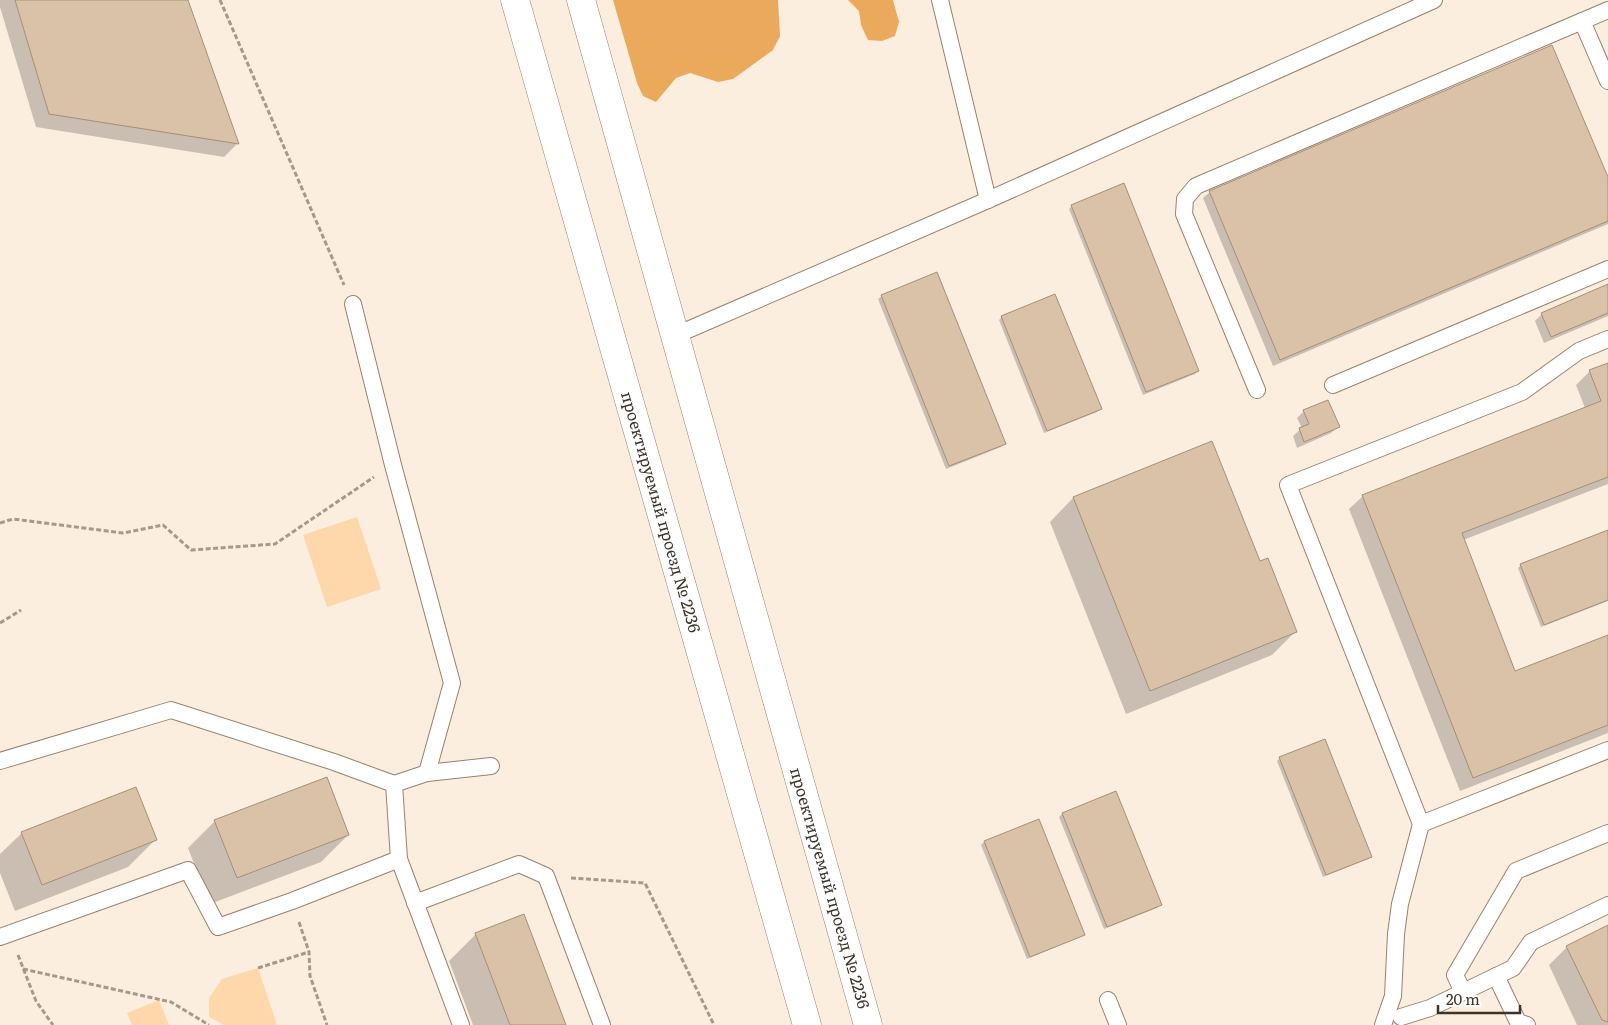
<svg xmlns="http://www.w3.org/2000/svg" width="1608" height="1025" viewBox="0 0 1608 1025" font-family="Literata,serif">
<rect width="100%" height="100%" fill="#fceede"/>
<g fill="#fed7ab">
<polygon points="357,517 381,589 327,607 303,535"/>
<polygon points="258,968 277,1025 224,1025 209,1017 209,998 222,979"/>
<polygon points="159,1000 169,1025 132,1025 127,1013"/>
</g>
<g fill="#ebaa5b">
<polygon points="613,0 778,0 780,36 773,50 733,79 718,82 690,73 676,78 656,102 643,96 637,83"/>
<polygon points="848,0 893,0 899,22 895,36 882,41 868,40 861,25 859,11"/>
</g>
<g fill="#0003">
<polygon points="0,0 187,0 237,144 224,157 36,127 0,7"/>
<polygon points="1608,180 1608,224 1273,366 1203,198 1210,192"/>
<polygon points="1072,206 1198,371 1195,374 1143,395 1069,209"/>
<polygon points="1608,288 1608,316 1544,343 1535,321 1542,314"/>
<polygon points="882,296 1004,444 1001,447 946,469 878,299"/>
<polygon points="1002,317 1100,409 1097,412 1044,433 999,320"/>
<polygon points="1608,364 1608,484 1463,540 1514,673 1608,637 1608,733 1460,791 1349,509 1363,496 1585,408 1576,385 1590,371"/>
<polygon points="1304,411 1338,427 1331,433 1297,448 1293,436 1302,428 1297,418"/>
<polygon points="1212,443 1260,563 1296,631 1272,655 1126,714 1050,522 1073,498"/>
<polygon points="1608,531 1608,601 1541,627 1518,568 1521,565"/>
<polygon points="1280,758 1371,856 1368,859 1323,877 1277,761"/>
<polygon points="1115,793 1160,905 1157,908 1104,929 1059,817 1062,814"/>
<polygon points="215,821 348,835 321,862 210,904 188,848"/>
<polygon points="22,833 155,840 128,867 15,911 0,873 0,854"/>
<polygon points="984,842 1084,934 1080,937 1027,959 981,845"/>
<polygon points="1608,927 1608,1025 1577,1025 1549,965 1567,947"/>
<polygon points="476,934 564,1025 473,1025 449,961"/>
</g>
<g fill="#d9c2a8" stroke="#a58f77">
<polygon points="15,0 188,0 239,144 49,114"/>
<polygon points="1552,45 1608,177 1608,221 1280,360 1209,191"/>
<polygon points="1124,183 1199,371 1146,392 1071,205"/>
<polygon points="937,272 1006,444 949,466 881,295"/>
<polygon points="1608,284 1608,313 1551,337 1541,313"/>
<polygon points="1055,294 1102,409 1047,431 1001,316"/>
<polygon points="1608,363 1608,477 1462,533 1515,671 1608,635 1608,725 1473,778 1362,495 1601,401 1589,370"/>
<polygon points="1328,400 1340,427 1304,442 1299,428 1309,424 1303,410"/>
<polygon points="1212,441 1260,561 1268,558 1297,632 1150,691 1073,497"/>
<polygon points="1608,530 1608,600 1544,625 1520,564"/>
<polygon points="1325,739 1372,857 1326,875 1279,757"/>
<polygon points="327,777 349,835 237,878 214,820"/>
<polygon points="136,787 157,840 42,885 21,832"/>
<polygon points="1116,791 1162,905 1107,927 1062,813"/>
<polygon points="1039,819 1085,935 1030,957 984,841"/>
<polygon points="524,914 566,1025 510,1025 475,933"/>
<polygon points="1608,925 1608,1022 1602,1020 1566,946"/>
</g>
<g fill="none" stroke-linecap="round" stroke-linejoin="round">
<g stroke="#98826a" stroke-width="18">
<g id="lane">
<polyline points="940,0 988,200"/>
<polyline points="1582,21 1608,81"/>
<polyline points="353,304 393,465 452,683 427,773"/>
<polyline points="676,335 988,200 1434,0"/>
<polyline points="1333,385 1608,269"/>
<polyline points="1257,390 1184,214 1185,199 1196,186 1608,10"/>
<polyline points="0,761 171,710 334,762 394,784"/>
<polyline points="1421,824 1608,750"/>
<polyline points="415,903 519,864 546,876 602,1025"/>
<polyline points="0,937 188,870 218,927 292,901 399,859"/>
<polyline points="1496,976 1518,1022 1527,1025"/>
<polyline points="1463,992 1455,975 1516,871 1608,833"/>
<polyline points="1108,1000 1118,1025"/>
<polyline points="1401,1017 1430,1008 1513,968 1531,942 1608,905"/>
<polyline points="461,1025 399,859 394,784 427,773 491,766"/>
<polyline points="1383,1025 1393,996 1396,934 1400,904 1421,824 1288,485 1522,392 1579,351 1608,339"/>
</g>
</g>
<g stroke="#98826a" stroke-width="29">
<g id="secondary">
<polyline points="515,0 807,1025"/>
<polyline points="581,0 868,1025"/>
</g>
</g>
<g stroke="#a4998b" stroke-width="3" stroke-dasharray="5 2.5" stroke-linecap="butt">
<polyline points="220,0 344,285"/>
<polyline points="0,523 13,519 123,533 163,525 191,550 275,544 374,477"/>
<polyline points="0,623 21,610"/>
<polyline points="571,878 645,883 714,1025"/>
<polyline points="299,922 309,952 310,976 327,1025"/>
<polyline points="18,955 36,1001 53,1025"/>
<polyline points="258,968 309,952"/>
<polyline points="23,969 171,1002 209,1025"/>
</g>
<use href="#lane" stroke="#fff" stroke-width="16"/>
<use href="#secondary" stroke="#fff" stroke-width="28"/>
</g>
<g text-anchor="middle" stroke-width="5" stroke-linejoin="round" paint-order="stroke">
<g font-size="16" fill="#3c3329" stroke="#fefefe">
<text transform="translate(661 512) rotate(74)" y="6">проектируемый проезд № 2236</text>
<text transform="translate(830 888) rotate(74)" y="6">проектируемый проезд № 2236</text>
</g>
</g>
<path d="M1438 1005v8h82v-8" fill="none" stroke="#3c3329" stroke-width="2.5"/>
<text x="1446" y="1005" font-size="15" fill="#3c3329" stroke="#fefefe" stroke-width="4" paint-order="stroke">20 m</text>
</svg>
